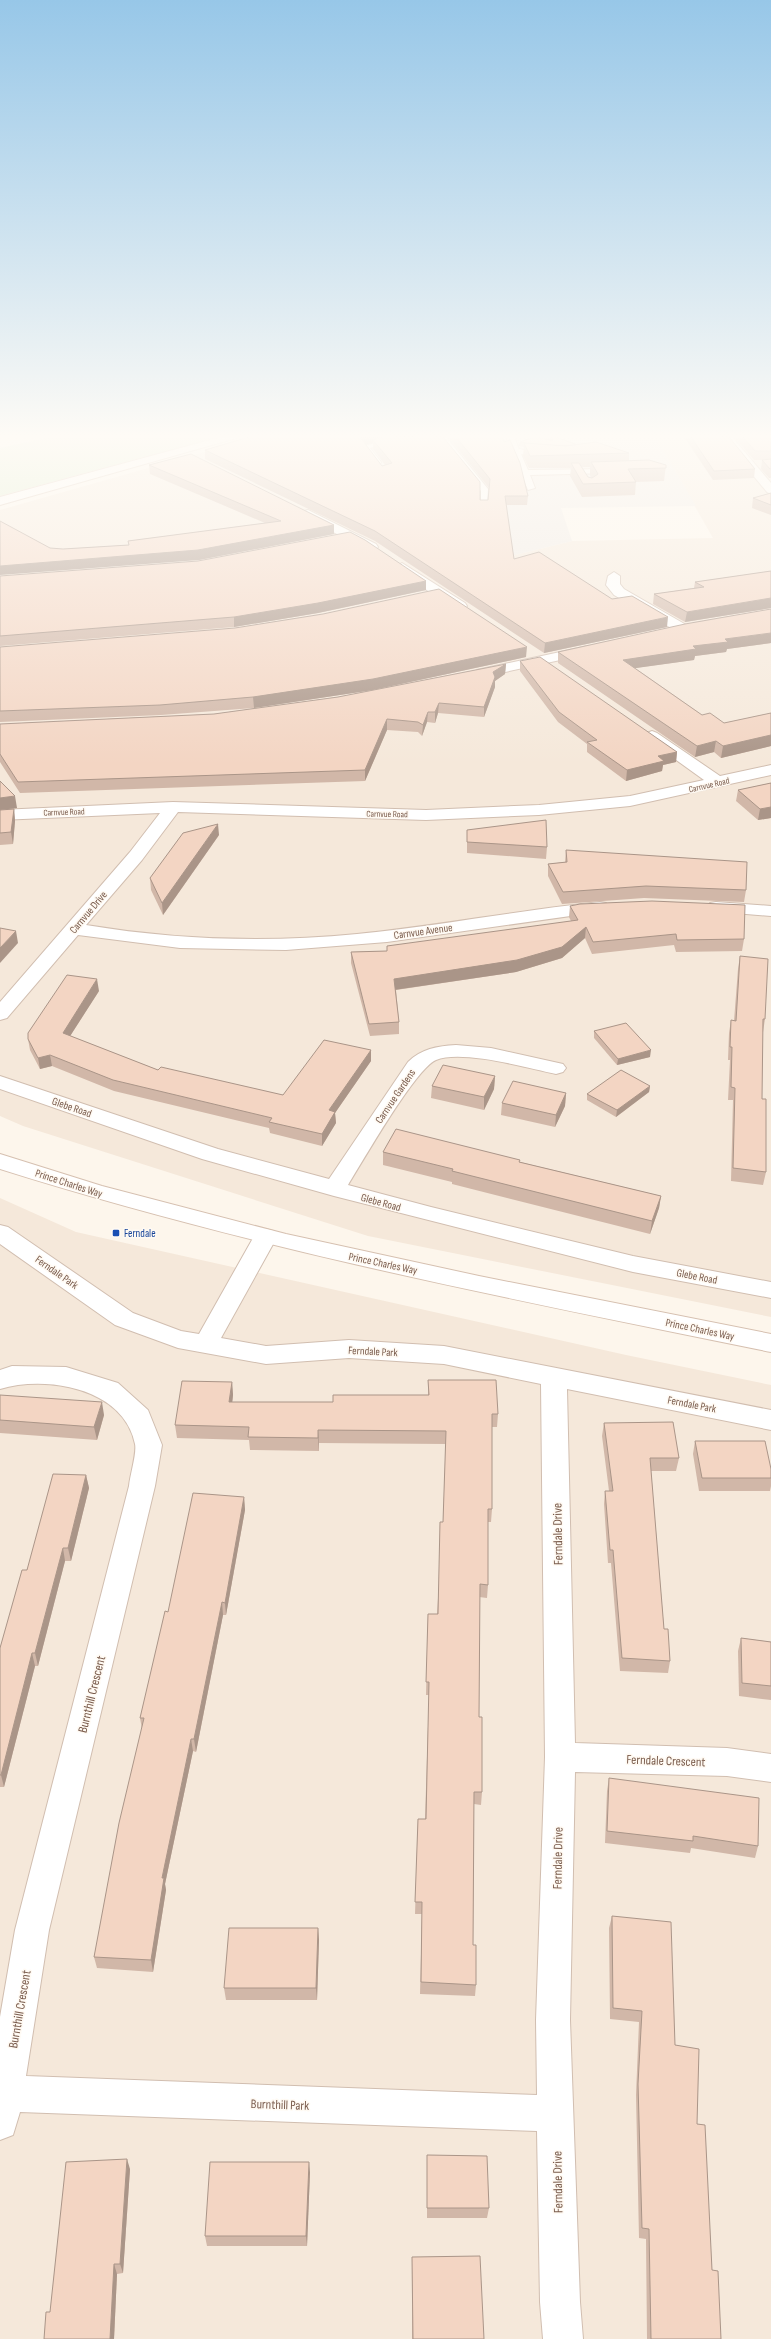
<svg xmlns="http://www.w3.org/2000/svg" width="771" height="2339" viewBox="0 0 771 2339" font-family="'Sofia Sans Condensed',sans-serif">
<rect width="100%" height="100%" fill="#fdf6ec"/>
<g fill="#f5e8da">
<polygon points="258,437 357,437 511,556 572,541 713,538 655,437 771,437 771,1317 368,1236 23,1126 0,1116 0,510"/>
<polygon points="0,1198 76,1232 626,1355 771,1385 771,2339 0,2339"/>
</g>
<polygon fill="#efe9e4" points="357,437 655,437 696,506 561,508 572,541 511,556 295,456"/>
<polygon fill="#d8ecc9" points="50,437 219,437 0,496 0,448"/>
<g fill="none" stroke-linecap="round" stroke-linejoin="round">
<g stroke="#d1beb0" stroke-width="2">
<g id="lane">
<polygon points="398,437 414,437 370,448 381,462 380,464 374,464 361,447"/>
<polygon points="437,437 446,437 488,489 487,509 481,509 481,491"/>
<polygon points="506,437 514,437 519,449 548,455 544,457 521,454 528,470 612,469 616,471 612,473 530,475 535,488 528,490"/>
</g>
</g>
<g stroke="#d1beb0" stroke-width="2">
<g id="street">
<polygon points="721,437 732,437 771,483 771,494 767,492"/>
<polygon points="308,510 376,544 378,547 376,550 368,550 304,517 302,514 304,511"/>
<polygon points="402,563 465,603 467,606 465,609 455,609 397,570 396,567"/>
<polygon points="614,572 620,576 620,584 624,589 688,626 690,629 688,632 678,632 614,595 606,585 608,576"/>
<polygon points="588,646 593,647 595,650 593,653 477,678 470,674 477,670"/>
<path d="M652 731 657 733 720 776 771 765V775L630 806 539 815 426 820 178 812 142 860 86 925C176 940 267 943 357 934 439 926 519 910 600 902L606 903 609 907 606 911 387 942 286 950 180 948 78 935 7 1018 0 1020V1002L130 852 160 813 0 820V810L173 802 426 810 539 805 630 796 704 780 647 739 644 736 647 733Z"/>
<polygon points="716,902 771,906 771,916 710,911 707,907 710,903"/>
<path d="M456 1045 491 1048 563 1064 566 1068 563 1072 556 1074C528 1068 461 1049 436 1060 415 1069 363 1161 348 1185L431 1207 633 1256 771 1282V1298L633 1272 334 1196 202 1159 0 1089V1076L218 1149 329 1179 408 1062C421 1049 437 1046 456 1045Z"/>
<path d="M0 1225 8 1227 133 1313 181 1331 199 1334 257 1231 265 1229 273 1231 277 1237 221 1338 266 1346 349 1340 444 1346 771 1410V1430L567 1389 575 1743 727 1748 771 1754V1782L727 1776 575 1772 570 2020 580 2302 583 2339H543L540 2302 537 2131 20 2112 13 2135 0 2140V2017L15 1930 129 1486C130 1475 137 1453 135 1444 124 1388 46 1375 0 1389V1370L12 1366 66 1367 118 1383 148 1410 162 1445 155 1486 49 1930 26 2076 537 2095 536 2020 545 1757 541 1384 444 1364 349 1358 266 1364 178 1348 115 1325 0 1244Z"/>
</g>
</g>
<g stroke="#d6c0b0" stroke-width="2">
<g id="secondary">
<polygon points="221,437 240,437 0,505 0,497"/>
<path d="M0 1154 102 1186 286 1234 479 1276 771 1334V1352C511 1299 254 1249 0 1169Z"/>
</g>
</g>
<use href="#lane" fill="#fff" fill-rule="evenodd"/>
<use href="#street" fill="#fff" fill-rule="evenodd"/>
<use href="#secondary" fill="#fff" fill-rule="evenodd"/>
</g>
<g fill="#d1b7a8" fill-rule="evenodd">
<path d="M249 437H443L480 500H488L489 488 448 437H503L528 496 527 505H506L514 559 612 599 667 627 544 653 375 541 205 459V450ZM373 443V449L385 465 382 466 366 445Z"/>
<path d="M550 437H556L578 445 629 453V461L666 465 664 481 636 482 635 495 582 497 570 476 571 468H529L523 456 524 447 519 446 520 442 550 440ZM582 467H590V475L591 478 588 477Z"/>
<polygon points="684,437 729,437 755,469 754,478 713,480"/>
<polygon points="734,437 771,437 771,478 769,478 761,469 762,460 767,460 754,460"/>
<polygon points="149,465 334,525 334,534 199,560 50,548 63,549 129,545 128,541 265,523 150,474"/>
<polygon points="771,493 771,515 752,508 753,498"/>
<polygon points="771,571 771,608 685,622 653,604 654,594 694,588 695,582"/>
<polygon points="0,576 426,581 426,590 318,613 234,627 0,646"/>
<polygon points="771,609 771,643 727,649 726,652 695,656 694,660 635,668 702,715 724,723 771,713 771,746 721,758 714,752 695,757 558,663 558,652"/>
<polygon points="0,647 526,657 373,690 254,708 161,715 0,722"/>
<polygon points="520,661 677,752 676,762 663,765 662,771 626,781 587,752 587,744 558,722 520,671"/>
<polygon points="506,664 505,674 495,681 495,687 484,717 438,713 435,723 427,722 422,736 418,732 387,730 365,781 20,793 0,762 0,724 214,714 338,697"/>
<polygon points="0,781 17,808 2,810 14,809 15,821 13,844 0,845"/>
<polygon points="771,783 771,818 758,820 736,801 738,790"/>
<polygon points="467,830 547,847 546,859 467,853"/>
<polygon points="219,835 163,915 151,890 150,878"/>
<polygon points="566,850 746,890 744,902 644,898 562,904 548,876 548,864 565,862"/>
<polygon points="570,906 744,939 742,951 676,952 674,945 592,954 585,938 562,958 516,972 396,990 399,1022 399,1034 370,1036 351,963 351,952 387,951 571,921 569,917"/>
<polygon points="740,956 765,1019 763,1032 762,1032 762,1099 766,1172 763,1185 731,1181 733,1100 728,1100 730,1060 728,1060 729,1033 731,1020 734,1021 738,969"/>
<polygon points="99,991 70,1036 158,1070 283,1095 371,1050 371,1061 335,1113 336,1123 322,1146 270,1133 269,1128 114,1091 52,1066 40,1069 30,1050 28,1039"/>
<polygon points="594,1031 650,1057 617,1065 594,1038"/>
<polygon points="495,1076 494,1089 484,1110 431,1098 432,1086"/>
<polygon points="650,1086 649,1092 616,1117 587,1100 587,1094"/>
<polygon points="566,1093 565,1106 555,1127 501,1115 502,1103"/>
<polygon points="383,1152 520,1162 661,1196 659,1208 650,1234 452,1184 452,1182 383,1165"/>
<polygon points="428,1380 498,1414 497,1427 492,1427 492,1509 491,1522 488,1522 488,1585 487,1598 479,1597 479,1717 482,1792 481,1805 474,1804 473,1945 476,1985 475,1996 420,1994 422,1914 415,1914 418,1819 425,1819 429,1695 426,1695 428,1614 437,1614 443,1522 446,1444 319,1443 319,1451 250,1450 249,1440 177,1438 175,1425 232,1382 233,1395 232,1402 333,1402 428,1395"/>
<polygon points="0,1395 104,1415 97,1440 0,1433"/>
<polygon points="604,1423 679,1458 676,1471 651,1471 664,1629 670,1661 668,1673 620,1671 611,1563 608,1563 604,1504 605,1491 609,1491 602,1436"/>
<polygon points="695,1441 771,1469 771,1486 770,1491 699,1491 693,1454"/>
<polygon points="86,1475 89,1488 71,1561 65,1561 38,1666 35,1666 4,1787 0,1787 0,1648 27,1570"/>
<polygon points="244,1497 245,1510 226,1615 223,1615 196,1752 193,1751 165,1884 166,1890 153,1972 97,1968 94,1957 142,1729 140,1718 168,1612"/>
<polygon points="741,1638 771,1642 771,1700 739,1696 738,1651"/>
<polygon points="609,1778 758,1846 755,1858 691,1848 690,1853 605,1843 607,1791"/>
<polygon points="612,1916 675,2045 697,2124 712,2270 721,2339 647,2339 646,2239 639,2238 636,2095 639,2022 610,2019 609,1928"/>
<polygon points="318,1928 319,1940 317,2000 226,2000 224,1988"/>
<polygon points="427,2155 489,2208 487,2218 427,2218"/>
<polygon points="130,2169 123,2273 117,2274 114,2339 44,2339 50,2312"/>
<polygon points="310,2172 307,2246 207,2246 205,2236"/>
<polygon points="412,2257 484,2339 412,2339"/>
</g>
<g fill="#aa9588">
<polygon points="360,437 391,437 373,440 373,443 360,446"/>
<polygon points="334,525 334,534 199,560 0,575 0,566"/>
<polygon points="426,581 426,590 318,613 234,627 234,617"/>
<polygon points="771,598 771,608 685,622 687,612"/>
<polygon points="668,617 667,627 544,653 545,643"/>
<polygon points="771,633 771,643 727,649 726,652 695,656 694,660 622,670 623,660 725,639"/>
<polygon points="527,647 526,657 373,690 254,708 253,697"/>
<polygon points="506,664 505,674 495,681 495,687 484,717 484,707 493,672"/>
<polygon points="439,703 438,713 435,723 435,712"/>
<polygon points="428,712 427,722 422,736 423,725"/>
<polygon points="387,719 387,730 365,781 365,770"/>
<polygon points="771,735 771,746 721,758 723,746"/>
<polygon points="716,741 714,752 695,757 697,746"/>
<polygon points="677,752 676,762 663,765 662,771 626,781 627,770 658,756"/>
<polygon points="15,796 17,808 0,810 0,798"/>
<polygon points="771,807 771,818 758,820 760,809"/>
<polygon points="14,809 15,821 13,844 11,832"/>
<polygon points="218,824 219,835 163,915 162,903"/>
<polygon points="586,927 585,938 562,958 516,972 394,990 394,979"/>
<polygon points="16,931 18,943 0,963 0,948"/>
<polygon points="97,979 99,991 65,1044 63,1033"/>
<polygon points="371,1050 371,1061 335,1113 336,1123 322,1146 322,1134 329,1110"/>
<polygon points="651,1050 650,1057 617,1065 618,1059"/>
<polygon points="50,1055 52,1066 40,1069 38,1058"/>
<polygon points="495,1076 494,1089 484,1110 484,1097"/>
<polygon points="650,1086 649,1092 616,1117 617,1110"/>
<polygon points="566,1093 565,1106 555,1127 556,1115"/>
<polygon points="661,1196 659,1208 650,1234 652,1221"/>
<polygon points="232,1382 233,1395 231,1415 229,1402"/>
<polygon points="102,1402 104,1415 97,1440 94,1427"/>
<polygon points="318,1430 319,1443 319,1451 318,1438"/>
<polygon points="86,1475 89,1488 71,1561 68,1548"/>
<polygon points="244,1497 245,1510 226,1615 225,1603"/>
<polygon points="63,1548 65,1561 38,1666 35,1653"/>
<polygon points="222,1602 223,1615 196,1752 194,1739"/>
<polygon points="32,1653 35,1666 4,1787 1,1775"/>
<polygon points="191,1739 193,1751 165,1884 166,1890 153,1972 151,1960 162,1878"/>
<polygon points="318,1928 319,1940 317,2000 316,1988"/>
<polygon points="127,2159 130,2169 123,2273 120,2264"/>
<polygon points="309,2162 310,2172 307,2246 306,2236"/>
<polygon points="114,2264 117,2274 114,2339 110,2339"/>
</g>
<g fill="#f3d5c3" stroke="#aa9588">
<polygon points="249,437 360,437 382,466 392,463 373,440 382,437 443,437 480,482 480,500 488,500 490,479 456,437 503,437 504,442 510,440 520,463 528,496 505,496 514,559 539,552 612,599 632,596 668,617 545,643 375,531 205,450"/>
<polygon points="534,437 539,437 553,441 551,437 556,437 578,445 560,446 533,444 520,442"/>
<polygon points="691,437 729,437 755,469 714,471"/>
<polygon points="743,437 771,437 771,451 755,451"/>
<polygon points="596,442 629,453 530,456 524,443 566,446"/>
<polygon points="191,454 334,525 198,550 0,566 0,521 50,548 63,549 129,545 128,541 281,521 149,465"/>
<polygon points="771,459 771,469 770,469 762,460"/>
<polygon points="649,460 666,465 666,468 628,469 636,482 583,484 571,463 579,463 588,477 592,478 598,474 591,462"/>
<polygon points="771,493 771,505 753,498"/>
<polygon points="350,532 365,540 426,581 318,603 234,617 0,636 0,576 198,561"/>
<polygon points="771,571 771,598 687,612 654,594 704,587 695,582"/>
<polygon points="439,589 527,647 373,679 253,697 160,705 0,711 0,647 235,628 323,614"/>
<polygon points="771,609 771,633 725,639 728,642 693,646 696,649 623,660 702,715 710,713 724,723 771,713 771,735 723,746 716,741 697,746 558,652 685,624"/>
<polygon points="540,657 677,752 658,756 664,761 627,770 587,742 597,740 559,712 520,661"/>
<polygon points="506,664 493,672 495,677 484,707 439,703 435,712 428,712 423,725 418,722 387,719 365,770 18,782 0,754 0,724 214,714 338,697"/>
<polygon points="0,781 15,796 0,798"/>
<polygon points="771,783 771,807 760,809 738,790"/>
<polygon points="14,809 11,832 0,833 0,810"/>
<polygon points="546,820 547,847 467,842 467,830"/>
<polygon points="218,824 162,903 150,878 183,833"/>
<polygon points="566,850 747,862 746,890 646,886 563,892 548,864 567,862"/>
<polygon points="652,901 745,905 744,939 677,940 676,934 593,942 586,927 562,947 517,960 394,979 399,1022 369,1024 351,952 387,951 387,946 578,920 570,906 580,904"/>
<polygon points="0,928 16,931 0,948"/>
<polygon points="740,956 768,959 765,1019 763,1019 762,1099 766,1099 766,1172 733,1168 735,1088 731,1087 732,1047 730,1047 731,1020 736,1021"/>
<polygon points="67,975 97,979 63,1033 158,1070 161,1067 283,1095 324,1040 371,1050 329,1110 335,1112 322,1134 269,1122 272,1118 113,1080 50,1055 38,1058 28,1039 28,1033"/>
<polygon points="626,1023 651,1050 618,1059 594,1031"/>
<polygon points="443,1065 495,1076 484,1097 432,1086"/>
<polygon points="621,1070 650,1086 617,1110 587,1094"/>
<polygon points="513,1081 566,1093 556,1115 502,1103"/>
<polygon points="396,1129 520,1160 519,1162 661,1196 652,1221 452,1171 453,1169 383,1152"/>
<polygon points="428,1380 496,1380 498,1414 492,1414 492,1509 488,1509 488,1585 480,1584 479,1717 482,1717 482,1792 474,1792 473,1945 476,1945 476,1985 421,1982 422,1902 415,1902 418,1819 426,1819 429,1682 426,1682 428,1614 438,1614 440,1522 443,1522 446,1431 318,1430 318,1438 248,1437 249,1427 175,1425 182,1381 232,1382 229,1402 333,1402 333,1395 429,1395"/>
<polygon points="0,1395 102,1402 94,1427 0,1420"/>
<polygon points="673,1422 679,1458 650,1458 664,1629 668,1629 670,1661 622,1658 613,1550 610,1550 605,1491 613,1491 604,1423"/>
<polygon points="695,1441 765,1441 771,1469 771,1478 702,1478"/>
<polygon points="53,1474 86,1475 68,1548 63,1548 35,1653 32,1653 1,1775 0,1775 0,1648 22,1570 27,1570"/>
<polygon points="193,1493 244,1497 225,1603 222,1602 194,1739 191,1739 162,1878 164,1878 151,1960 94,1957 119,1823 144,1718 140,1718 165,1611 168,1612"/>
<polygon points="741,1638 771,1642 771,1686 742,1683"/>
<polygon points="609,1778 759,1798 758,1846 693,1836 693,1841 607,1831"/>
<polygon points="612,1916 671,1922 675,2045 699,2049 697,2124 705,2125 712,2270 718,2271 721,2339 651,2339 649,2229 642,2228 638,2084 642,2011 613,2008"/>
<polygon points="229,1928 318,1928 316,1988 224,1988"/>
<polygon points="427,2155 487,2156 489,2208 427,2208"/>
<polygon points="127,2159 120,2264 114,2264 110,2339 44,2339 46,2312 50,2312 66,2162"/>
<polygon points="210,2162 309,2162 306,2236 205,2236"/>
<polygon points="480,2256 484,2339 413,2339 412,2257"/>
</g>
<linearGradient id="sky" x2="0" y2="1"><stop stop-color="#97c7e8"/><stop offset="0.57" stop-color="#fefbf6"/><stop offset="1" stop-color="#fefbf6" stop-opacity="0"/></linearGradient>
<rect width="771" height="765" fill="url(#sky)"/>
<rect fill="#1a4fb4" stroke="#fffaf3" stroke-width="1.5" x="112" y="1229" width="8" height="8" rx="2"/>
<g text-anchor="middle" stroke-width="3" stroke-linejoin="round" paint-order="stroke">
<g font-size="9" fill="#7a5c4d" stroke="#fffaf3">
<text transform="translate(709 785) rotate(-13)" y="3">Carnvue Road</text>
<text transform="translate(64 812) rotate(-2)" y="3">Carnvue Road</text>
<text transform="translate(387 814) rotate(1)" y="3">Carnvue Road</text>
</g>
<g font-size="11" fill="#7a5c4d" stroke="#fffaf3">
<text transform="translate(88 912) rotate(-50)" y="4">Carnvue Drive</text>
<text transform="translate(423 931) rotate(-8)" y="4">Carnvue Avenue</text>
<text transform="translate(395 1096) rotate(-56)" y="4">Carnvue Gardens</text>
<text transform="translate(72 1107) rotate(19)" y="4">Glebe Road</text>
<text transform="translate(69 1183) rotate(18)" y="4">Prince Charles Way</text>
<text transform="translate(381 1202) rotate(15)" y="4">Glebe Road</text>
<text transform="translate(383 1263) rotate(12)" y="4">Prince Charles Way</text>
<text transform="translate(57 1272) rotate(35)" y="4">Ferndale Park</text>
<text transform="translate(697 1276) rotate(11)" y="4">Glebe Road</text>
<text transform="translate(700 1329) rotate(12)" y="4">Prince Charles Way</text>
<text transform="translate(373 1351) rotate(3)" y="4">Ferndale Park</text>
<text transform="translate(692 1404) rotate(11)" y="4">Ferndale Park</text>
</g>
<g font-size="11" fill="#164399" stroke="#fffaf3" text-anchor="start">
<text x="124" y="1237">Ferndale</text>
</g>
<g font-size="13" fill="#7a5c4d" stroke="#fffaf3">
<text transform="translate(557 1534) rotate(-91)" y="5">Ferndale Drive</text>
<text transform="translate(91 1694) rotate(-76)" y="5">Burnthill Crescent</text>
<text transform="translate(666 1760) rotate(2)" y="5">Ferndale Crescent</text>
<text transform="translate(557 1858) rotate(-89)" y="5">Ferndale Drive</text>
<text transform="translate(19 2009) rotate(-80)" y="5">Burnthill Crescent</text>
<text transform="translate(280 2104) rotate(2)" y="5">Burnthill Park</text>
<text transform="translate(557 2182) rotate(-91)" y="5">Ferndale Drive</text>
</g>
</g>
</svg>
